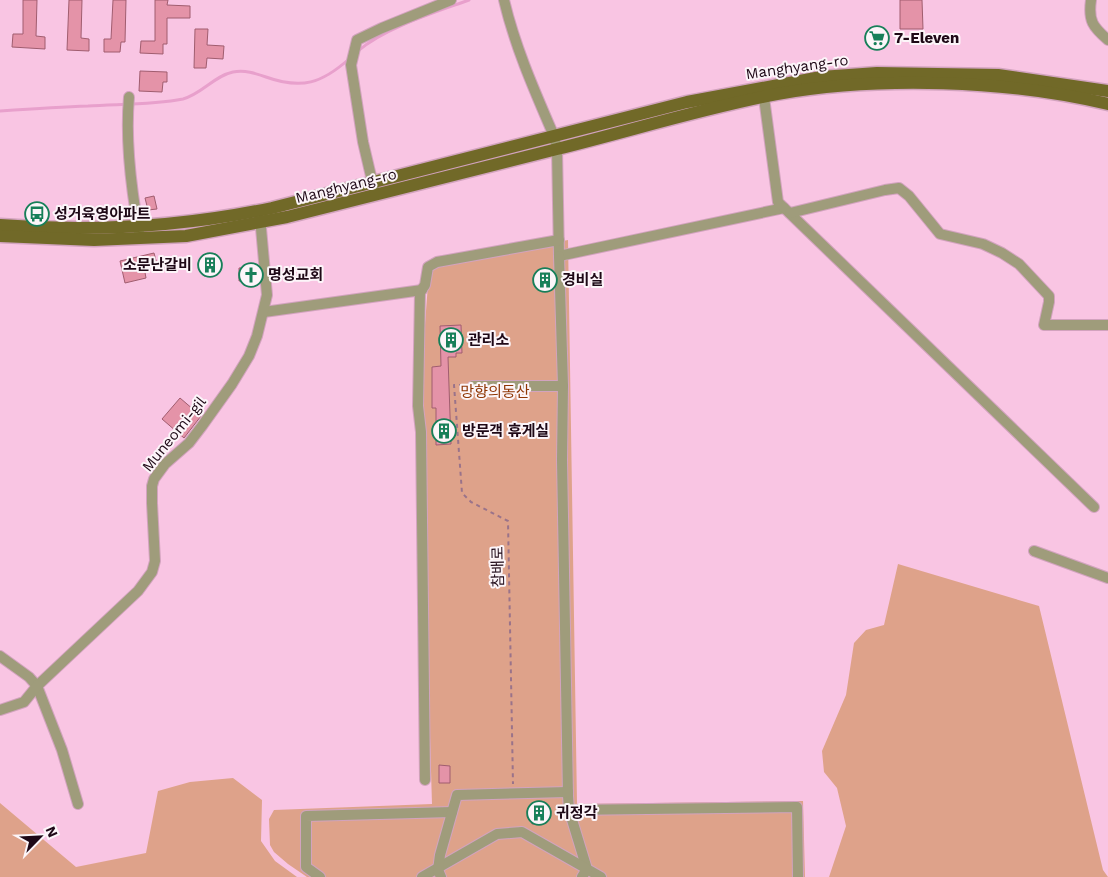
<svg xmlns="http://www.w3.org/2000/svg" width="1108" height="877" viewBox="0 0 1108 877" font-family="'Work Sans','Noto Sans KR',sans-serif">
<rect width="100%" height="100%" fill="#f9c5e3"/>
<g fill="#dea28a">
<polygon points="568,240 577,804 803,801 805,877 307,877 288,864 274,852 270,845 269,819 274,810 432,804 423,504 423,351 429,271 436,265"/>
<polygon points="898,564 1039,606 1103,870 1108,877 829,877 846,826 837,788 824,772 822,751 846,695 854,643 866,630 884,625"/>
<polygon points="233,778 262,800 261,841 275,861 297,877 0,877 0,803 76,867 146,853 158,791 190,782"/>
</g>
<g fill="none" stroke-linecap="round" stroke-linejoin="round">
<g stroke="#e8a0cc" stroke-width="3">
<path d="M358 51C384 28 436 12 469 0"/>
<path d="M0 111C29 109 58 107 88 106 119 104 152 105 183 99 202 94 214 76 233 72 245 70 255 73 266 77 302 90 322 83 349 59"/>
</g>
</g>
<g fill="#e493a8" stroke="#a05d6f">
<polygon points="23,0 37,0 36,36 45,37 45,49 12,47 13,34 23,34"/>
<polygon points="69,0 82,0 81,38 89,39 89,51 67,50"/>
<polygon points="113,0 126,0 125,42 121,42 120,52 104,52 104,39 111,39"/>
<polygon points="155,0 168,0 167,5 190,6 190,18 167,18 167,44 163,44 163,54 140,53 141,41 155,41"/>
<polygon points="900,0 922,0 923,29 900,29"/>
<polygon points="195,29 208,29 207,45 224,46 223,59 207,58 206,68 194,68"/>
<polygon points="140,71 167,72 167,82 163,82 162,92 139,91"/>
<polygon points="154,196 157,209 148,210 145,198"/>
<polygon points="154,253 157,264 144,267 146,278 125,283 120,261"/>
<polygon points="216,254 216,275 204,276 203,255"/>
<polygon points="258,267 259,280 239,281 239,268"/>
<polygon points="461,325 462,353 456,353 456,357 448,357 451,444 436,445 436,408 432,408 432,367 441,366 440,326"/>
<polygon points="180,398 201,416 184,438 162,419"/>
<polygon points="439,765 450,766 450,783 439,783"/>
<polygon points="545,802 546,823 532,824 531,804"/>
</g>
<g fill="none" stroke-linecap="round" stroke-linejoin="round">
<g stroke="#d2a3be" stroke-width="12">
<g id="minor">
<path d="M504 0C515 47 535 92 554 136L557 149 559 256 784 208"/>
<path d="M1091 0C1088 21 1093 27 1108 40"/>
<polyline points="763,90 778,202 1094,507"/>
<path d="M129 97C125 142 131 188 139 232"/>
<polyline points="374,189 363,142 351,65 357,40 382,28 451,0"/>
<polyline points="790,213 885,190 899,188 909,196 940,234 983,244 1002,253 1019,264 1049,296 1049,302 1044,325 1108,325"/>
<polyline points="559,256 563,386 562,460 568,796 569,810 587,869 601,877"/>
<polyline points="264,312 422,290"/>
<polyline points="473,386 563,386"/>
<polyline points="1034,551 1108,578"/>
<polyline points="0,656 29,677 37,686 62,750 78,804"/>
<polyline points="0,710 24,702 37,686 138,591 152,572 155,561 152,503 152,486 154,479 165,464 189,443 202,426 232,384 249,356 257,336 267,295 260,217"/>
<polyline points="425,780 421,432 418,406 420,292 425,285 428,267 437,262 559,240"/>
<polyline points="569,810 797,807 798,877"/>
<polyline points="320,877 306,867 306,816 452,812"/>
<polyline points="422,877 497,834 522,832 587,869 582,877"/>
<polyline points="441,877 438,870 440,855 457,795 568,792"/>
</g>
</g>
<g stroke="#d2a3be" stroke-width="15">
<g id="major">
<path d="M0 225C91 232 182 227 272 208L687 102 821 77 877 73 998 75 1108 91"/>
<path d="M0 236 94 240 186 236 287 217C377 195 467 171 557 149 630 131 703 108 777 94 879 76 1008 80 1108 104"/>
</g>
</g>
<polyline stroke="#9a738a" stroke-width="2" stroke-dasharray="4 4" stroke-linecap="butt" points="463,385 454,385 462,493 471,502 508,521 513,784"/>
<use href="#minor" stroke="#9f9c7b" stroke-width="10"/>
<use href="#major" stroke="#716928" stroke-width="12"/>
</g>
<defs>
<g id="supermarket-ring" transform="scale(1.25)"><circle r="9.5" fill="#fcf5f9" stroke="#177f59" stroke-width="1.5"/><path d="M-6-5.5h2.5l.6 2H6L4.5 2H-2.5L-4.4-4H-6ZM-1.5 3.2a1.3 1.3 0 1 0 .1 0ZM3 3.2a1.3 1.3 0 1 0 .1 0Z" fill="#177f59"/></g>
<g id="bus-ring" transform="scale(1.25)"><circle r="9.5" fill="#fcf5f9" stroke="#177f59" stroke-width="1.5"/><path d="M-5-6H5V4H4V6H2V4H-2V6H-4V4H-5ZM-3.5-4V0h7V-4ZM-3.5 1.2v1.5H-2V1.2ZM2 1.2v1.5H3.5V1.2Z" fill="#177f59"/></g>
<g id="building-ring" transform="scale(1.25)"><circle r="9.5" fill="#fcf5f9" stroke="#177f59" stroke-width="1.5"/><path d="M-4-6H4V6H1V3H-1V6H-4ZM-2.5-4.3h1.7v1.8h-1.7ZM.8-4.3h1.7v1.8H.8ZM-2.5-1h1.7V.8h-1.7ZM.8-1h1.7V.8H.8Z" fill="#177f59"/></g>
<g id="church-ring" transform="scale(1.25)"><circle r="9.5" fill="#fcf5f9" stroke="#177f59" stroke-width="1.5"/><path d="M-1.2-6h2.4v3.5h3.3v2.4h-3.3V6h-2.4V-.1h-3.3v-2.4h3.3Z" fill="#177f59"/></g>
</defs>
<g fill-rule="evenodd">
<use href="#supermarket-ring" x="877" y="38"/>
<use href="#bus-ring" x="37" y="214"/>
<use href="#building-ring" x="210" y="265"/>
<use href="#church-ring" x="251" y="275"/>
<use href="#building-ring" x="545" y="280"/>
<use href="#building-ring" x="451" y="340"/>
<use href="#building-ring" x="444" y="431"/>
<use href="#building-ring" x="539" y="813"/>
</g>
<g text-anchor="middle" stroke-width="4" stroke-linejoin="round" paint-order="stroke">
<g font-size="15" font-weight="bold" fill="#1e0816" stroke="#fcf5f9" text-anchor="start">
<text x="894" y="43">7-Eleven</text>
<text x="54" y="219">성거육영아파트</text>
<text x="192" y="270" text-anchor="end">소문난갈비</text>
<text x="268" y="280">명성교회</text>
<text x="562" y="285">경비실</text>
<text x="468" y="345">관리소</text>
<text x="462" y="436">방문객 휴게실</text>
<text x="556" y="818">귀정각</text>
</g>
<g font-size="15" fill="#1e0816" stroke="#fcf5f9">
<text transform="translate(797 67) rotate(-8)" y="5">Manghyang-ro</text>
<text transform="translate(346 186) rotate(-14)" y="5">Manghyang-ro</text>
<text transform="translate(174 434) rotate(-51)" y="5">Muneomi-gil</text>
<text transform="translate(498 567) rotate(-91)" y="5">참배로</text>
</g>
<g font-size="15" fill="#8f3605" stroke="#fcf5f9">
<text x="495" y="397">망향의동산</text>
</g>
</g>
<g transform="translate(40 837) rotate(66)" stroke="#fcf5f9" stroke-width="4" paint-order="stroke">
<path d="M0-4L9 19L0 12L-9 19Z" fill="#1e0816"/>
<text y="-8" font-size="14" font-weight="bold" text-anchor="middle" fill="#1e0816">N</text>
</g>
</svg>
